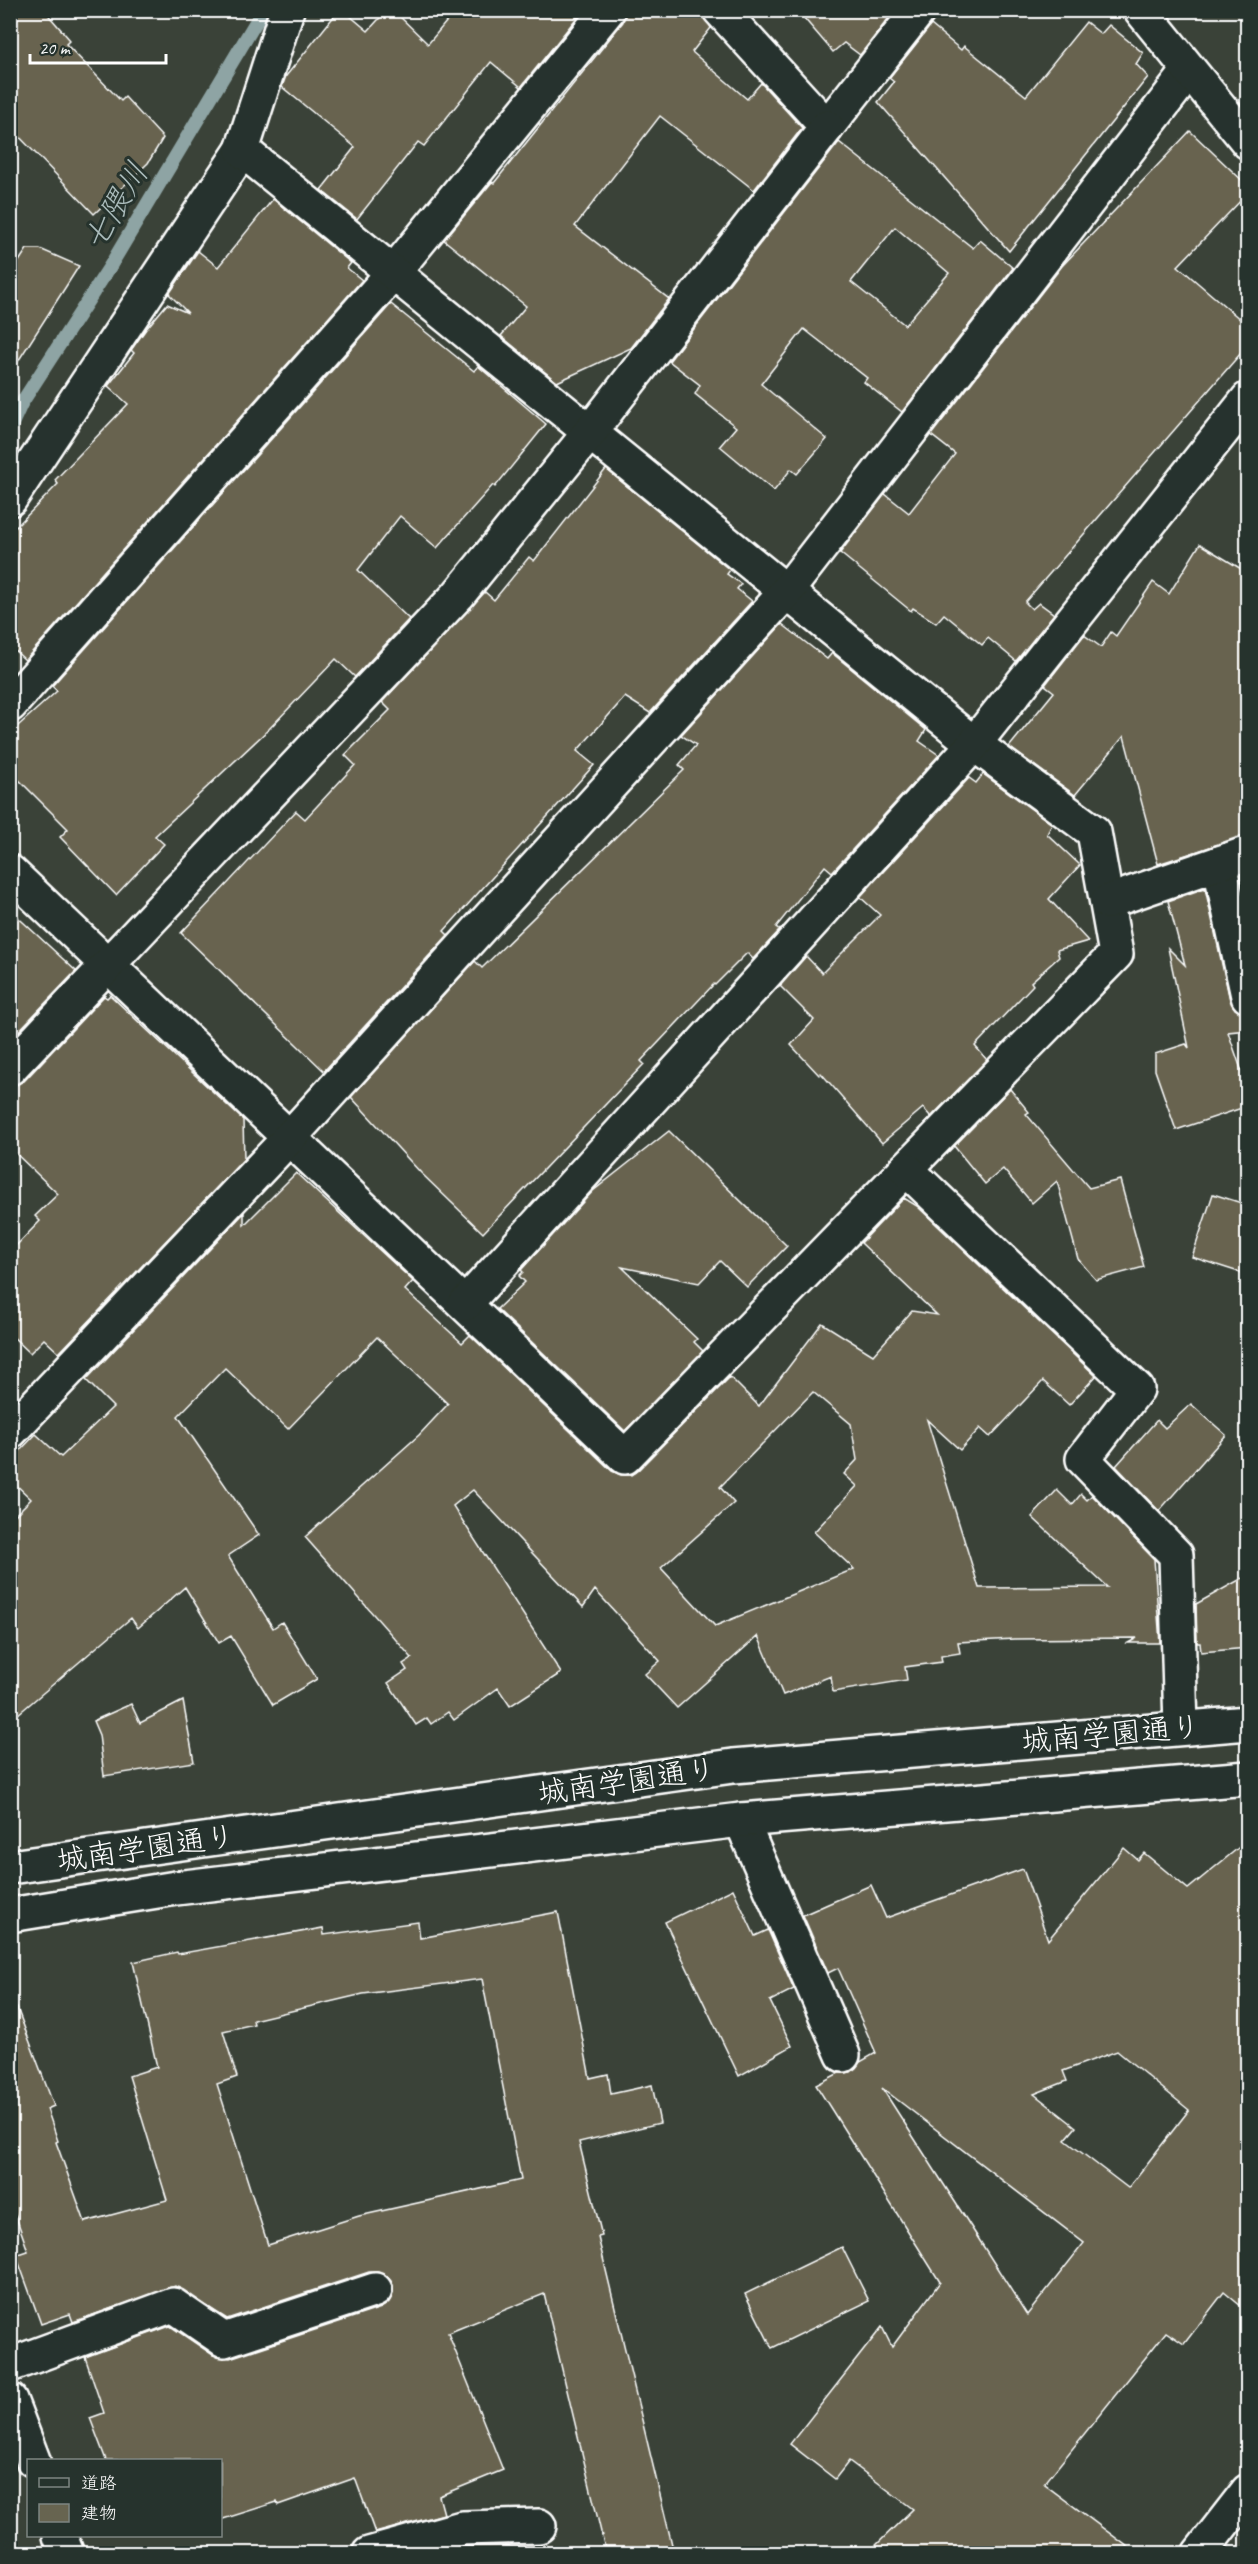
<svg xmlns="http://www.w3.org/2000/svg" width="1258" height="2564" viewBox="0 0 1258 2564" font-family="Caveat,'Klee One',sans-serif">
<rect width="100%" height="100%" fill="#3a4238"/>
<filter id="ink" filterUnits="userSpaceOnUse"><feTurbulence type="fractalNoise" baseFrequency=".0167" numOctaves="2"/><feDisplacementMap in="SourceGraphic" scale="12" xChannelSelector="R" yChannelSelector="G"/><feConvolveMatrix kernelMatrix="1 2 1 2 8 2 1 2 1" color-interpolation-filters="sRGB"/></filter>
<g filter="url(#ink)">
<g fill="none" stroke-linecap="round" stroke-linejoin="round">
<polyline stroke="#8ea4a4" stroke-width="14" points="10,428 21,404 109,268 263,10"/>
</g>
<g fill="#676450" stroke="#fff" stroke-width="1.5" fill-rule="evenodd">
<polygon points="10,10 44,10 70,40 66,44 121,101 125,97 163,138 148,163 94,214 10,127"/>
<polygon points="339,10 343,10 368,31 387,10 393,10 428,44 456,10 583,10 521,87 491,62 424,146 418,142 357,219 321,190 355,147 282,87 286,76"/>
<polygon points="626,10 702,10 711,28 692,52 747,99 761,83 802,128 754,190 660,116 575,226 669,299 631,348 557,382 501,336 526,306 444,240 492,182 494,183 623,22"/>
<polygon points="797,10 895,10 860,55 844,43 833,52"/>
<polygon points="1086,22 1101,34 1109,25 1143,53 1136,64 1148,77 1009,251 878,102 894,82 889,78 931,25 961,50 964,46 1026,96"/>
<polygon points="1190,131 1248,186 1248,193 1178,266 1248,326 1248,345 1025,602 1032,609 1039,603 1054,614 1016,661 988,638 982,645 944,614 936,623 913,608 911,611 840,553 885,494 909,513 955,454 931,435 1062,266"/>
<path d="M839 142 973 248 980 240 1013 268 902 412 864 382 867 378 804 329 761 384 827 439 797 474 791 469 774 491 720 446 736 427 695 394 700 385 669 361ZM895 227 949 273 905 325 851 282Z"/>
<polygon points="273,199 351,263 347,268 362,280 25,660 10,646 10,533 58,484 55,480 128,404 108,386 134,353 131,350 146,329 167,304 188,313 169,294 198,251 218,267"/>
<polygon points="27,249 40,249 79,266 10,374 10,275"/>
<polygon points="391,304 474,371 478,366 546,424 495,487 493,485 437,548 400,516 358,570 409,619 355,677 336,659 269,729 155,836 164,844 116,895 60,837 68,829 10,771 10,733 57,691 52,686"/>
<polygon points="606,469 730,570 727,574 741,584 737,589 752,601 650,713 625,697 577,751 594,765 444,931 448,935 324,1071 181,933 296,811 305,819 355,765 345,755 390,710 382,702 485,592 494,600 529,557 534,561"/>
<polygon points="1200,544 1248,573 1248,835 1158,864 1124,736 1075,795 1009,747 1054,692 1045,685 1084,635 1101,647 1111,632 1116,636 1153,582 1169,594"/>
<polygon points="782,624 827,659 832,653 926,730 919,741 939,755 832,872 825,866 776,927 780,930 753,959 747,953 715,985 714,984 641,1061 644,1064 483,1233 421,1173 351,1097 475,961 482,968 684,770 679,765 696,745 681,735"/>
<polygon points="983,774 1052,824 1047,834 1080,865 1049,899 1088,941 1057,950 1059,957 1031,982 1033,985 975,1046 987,1060 931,1117 923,1108 882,1143 821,1073 819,1075 791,1045 814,1020 780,986 806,956 822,973 880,915 860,897 969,778 976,783"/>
<polygon points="1205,888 1230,1000 1235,1009 1248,1014 1248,1030 1228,1032 1248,1089 1248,1106 1176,1130 1155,1070 1155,1054 1186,1044 1189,1048 1168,948 1185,965 1168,901"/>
<polygon points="10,910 76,971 10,1040"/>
<polygon points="110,995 243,1120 244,1159 59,1353 44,1339 30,1353 10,1334 10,1252 40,1221 35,1216 58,1194 10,1148 10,1086 24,1081 104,996 107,998"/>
<polygon points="1010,1089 1029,1112 1026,1114 1089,1188 1120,1180 1144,1267 1096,1280 1078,1259 1057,1181 1032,1203 1003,1169 985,1184 954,1146"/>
<polygon points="669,1131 787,1246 747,1287 720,1261 699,1283 622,1267 697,1339 694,1342 703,1351 625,1431 497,1309 525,1282 519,1276 523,1272 521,1270 593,1191"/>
<path d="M296 1173 413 1281 405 1290 462 1343 470 1335 612 1471 621 1475H631L638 1470 730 1377 759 1406 822 1323 873 1355 912 1311 937 1315 861 1243 904 1198 917 1206 1096 1376 1069 1405 1043 1381 990 1437 980 1428 960 1450 927 1420 979 1588 1107 1587 1032 1517 1057 1490 1072 1505 1081 1494 1087 1500 1092 1495 1154 1559 1160 1643H1128L1137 1638 1014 1639 958 1642 960 1653 941 1656 942 1662 905 1667 907 1680 833 1692 831 1676 783 1695 758 1636 677 1708 645 1674 660 1661 595 1590 583 1607 473 1490 453 1506 561 1673 510 1706 498 1688 454 1720 448 1712 431 1724 427 1718 416 1725 388 1683 407 1670 403 1664 412 1658 305 1537 419 1435 448 1404 377 1337 288 1429 225 1368 178 1416 259 1535 228 1556 273 1628 282 1622 317 1679 273 1705 231 1636 219 1643 185 1587 138 1628 131 1618 10 1721V1520L31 1499 10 1479V1461L36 1434 61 1457 113 1407 86 1380 244 1213V1225ZM813 1392 851 1424 857 1460 844 1474 857 1486 814 1532 854 1569 715 1626 661 1568 734 1503 720 1487Z"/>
<polygon points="1213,1194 1248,1205 1248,1275 1192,1257"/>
<polygon points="1191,1404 1226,1435 1159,1511 1116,1466 1157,1420 1165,1428"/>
<polygon points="1248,1575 1248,1648 1201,1652 1200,1643 1197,1643 1196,1604"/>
<polygon points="183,1701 194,1762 104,1776 99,1735 93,1721 131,1704 140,1723"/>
<path d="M1248 1840V2312L1224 2292 1184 2344 1166 2332 1044 2484 1136 2553H868L913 2509 849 2461 835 2479 790 2444 882 2327 892 2347 940 2282 816 2085 839 2073 851 2072 860 2062 876 2053 838 1968 828 1973 803 1915 871 1885 886 1918 1023 1869 1048 1940 1124 1848 1138 1860 1144 1853 1188 1889ZM1117 2051 1189 2110 1128 2188 1065 2140 1076 2127 1034 2094 1067 2081 1063 2071ZM882 2088 1084 2243 1027 2315 966 2219Z"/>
<polygon points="733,1889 755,1936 768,1930 794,1989 770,2001 792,2046 739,2076 665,1922"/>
<path d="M558 1912 590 2078 608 2074 611 2094 652 2085 660 2123 579 2142 602 2236 598 2237 674 2553H606L544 2294 448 2333 503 2470 439 2496 444 2514 375 2533 355 2478 278 2505 277 2502 220 2520V2460H106L90 2418 104 2413 85 2357 170 2326 213 2355 230 2358 381 2308 389 2302 393 2293V2285L387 2276 378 2272H369L227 2319 175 2286 73 2322 70 2314 41 2324 16 2255 28 2251 10 2200V2001L14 2000 54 2106 47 2109 58 2141 56 2142 85 2222 167 2200 129 2076 157 2067 133 1962 177 1952 178 1954 323 1928 324 1935 418 1922 420 1938ZM482 1979 521 2180 359 2216 268 2245 217 2084 237 2077 223 2031 254 2024 253 2020 363 1994Z"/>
<polygon points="842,2247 869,2301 772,2348 745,2294"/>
</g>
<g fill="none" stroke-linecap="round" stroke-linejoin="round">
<g stroke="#fff" stroke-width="38">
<g id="minor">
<polyline points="720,10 827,127 919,10"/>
<polyline points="10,499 242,150"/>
<polyline points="10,705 393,273 608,10"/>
<polyline points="1219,863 1248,996"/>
<polyline points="10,872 625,1457 1116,954 1094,832 974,744 242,150 287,10"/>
<polyline points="1107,902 1248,853"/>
<polyline points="10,1068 458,595 590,432 827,127"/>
<polyline points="906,1169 1137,1389 1083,1459 1176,1555 1181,1728"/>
<polyline points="465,1304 974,744 1248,399"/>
<polyline points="10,1432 290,1137 786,592 1189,71"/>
<polyline points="741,1820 843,2055"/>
<polyline points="10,2365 173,2305 224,2340 375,2290"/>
<polyline points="10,2400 33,2460"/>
<polyline points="60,2536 67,2554"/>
<polyline points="369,2554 462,2528 539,2526"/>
<polyline points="1199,2554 1248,2491"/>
</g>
</g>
<g stroke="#fff" stroke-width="38">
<g id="tertiary">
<polyline points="1141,10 1248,142"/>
<polyline points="10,1867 733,1766 1248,1723"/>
<polyline points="10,1915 176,1888 741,1820 1248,1778"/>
</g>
</g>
<use href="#minor" stroke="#26332d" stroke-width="33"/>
<use href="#tertiary" stroke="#26332d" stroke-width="33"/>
</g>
</g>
<g text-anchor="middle" stroke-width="6" stroke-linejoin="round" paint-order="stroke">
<g font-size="30" fill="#fff" stroke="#26332d">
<text transform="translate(1111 1734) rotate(-5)" y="10">城南学園通り</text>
<text transform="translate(627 1781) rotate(-8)" y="10">城南学園通り</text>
<text transform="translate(146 1848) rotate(-8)" y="10">城南学園通り</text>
</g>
<g font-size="32" font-style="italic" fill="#abb" stroke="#26332d">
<text transform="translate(115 206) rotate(-59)" y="11">七隈川</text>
</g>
</g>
<rect width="1258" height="2564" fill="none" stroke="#26332d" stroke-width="36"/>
<rect x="18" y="18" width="1222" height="2528" fill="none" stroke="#fff" stroke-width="2" filter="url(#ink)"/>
<rect x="27" y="2459" width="195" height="78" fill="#26332d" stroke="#7d8581" stroke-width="1.5"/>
<rect x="39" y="2478" width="30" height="9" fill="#26332d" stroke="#7d8581" stroke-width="1.5"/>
<text x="81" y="2489" font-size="18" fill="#ffffff">道路</text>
<rect x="39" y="2504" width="30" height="18" fill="#676450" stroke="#7d8581" stroke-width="1.5"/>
<text x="81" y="2519" font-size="18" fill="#ffffff">建物</text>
<path d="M30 54v9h136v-9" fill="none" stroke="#ffffff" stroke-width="3"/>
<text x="39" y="54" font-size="18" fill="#ffffff" stroke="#26332d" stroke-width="4.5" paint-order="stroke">20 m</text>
</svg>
